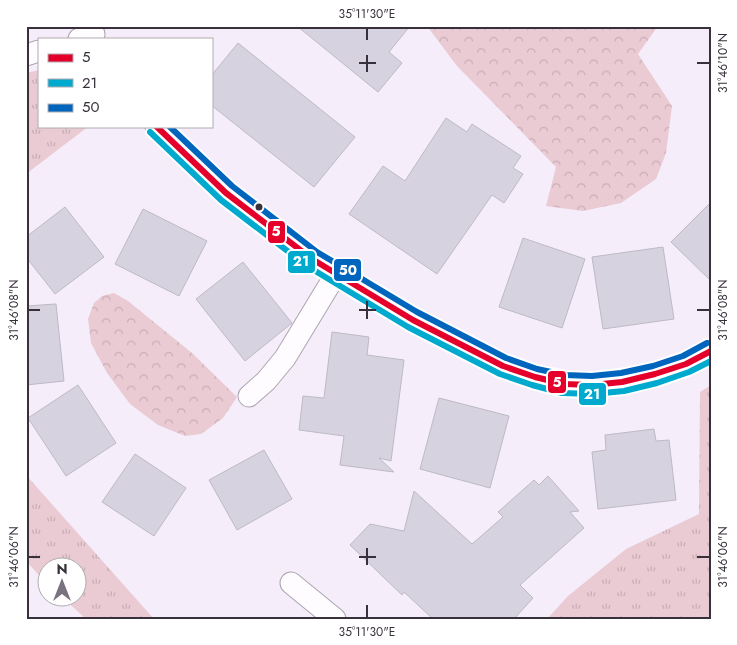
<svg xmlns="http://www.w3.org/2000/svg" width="737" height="645" viewBox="0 0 737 645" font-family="Jost,sans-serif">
<defs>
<pattern id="grass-tufts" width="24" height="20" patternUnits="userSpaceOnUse" patternTransform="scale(1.25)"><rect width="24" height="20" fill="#eacad3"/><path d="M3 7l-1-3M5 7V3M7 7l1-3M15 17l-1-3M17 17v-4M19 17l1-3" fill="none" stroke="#c9aeb6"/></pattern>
<pattern id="park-crowns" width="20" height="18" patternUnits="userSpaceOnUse" patternTransform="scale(1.25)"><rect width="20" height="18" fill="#eacad3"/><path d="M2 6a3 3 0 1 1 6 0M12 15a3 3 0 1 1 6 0" fill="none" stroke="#c9aeb6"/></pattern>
</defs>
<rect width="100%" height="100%" fill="#f6edfa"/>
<g fill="url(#grass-tufts)">
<polygon points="39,70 39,126 89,126 26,174 26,73"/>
<polygon points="711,385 711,619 547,619 568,596 626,549 699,514 700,392"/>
<polygon points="26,475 154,619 86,619 63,598 78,598 78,568 48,568 47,584 26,561"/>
</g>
<g fill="url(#park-crowns)">
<polygon points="427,26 658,26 638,54 672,106 666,153 656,179 621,203 583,211 546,206 556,167 457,66"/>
<polygon points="114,293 128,301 192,353 237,397 223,418 201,434 185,436 158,425 130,404 107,373 91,343 88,319 94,303 102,296"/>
</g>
<g fill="#d6d2e0" stroke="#bdb9c5">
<polygon points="297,26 410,26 389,52 402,63 378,92"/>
<polygon points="238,43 355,137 314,187 211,105 211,76"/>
<polygon points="446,118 467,132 472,124 521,156 513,168 523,174 504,203 492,195 437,274 349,214 383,166 405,181"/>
<polygon points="711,202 711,281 671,242"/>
<polygon points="65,207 104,257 55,294 26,257 26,237"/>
<polygon points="143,209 207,241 179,296 115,264"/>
<polygon points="523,238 585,259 562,328 499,307"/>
<polygon points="663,247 674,319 603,329 592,257"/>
<polygon points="243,262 292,323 245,361 196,299"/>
<polygon points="56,304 64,381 26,385 26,306"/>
<polygon points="332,332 369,337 367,355 404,360 391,461 379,458 394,472 340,465 344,436 299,430 303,396 324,398"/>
<polygon points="78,385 116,443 66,476 28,418"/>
<polygon points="439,398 509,416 490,488 420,469"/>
<polygon points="654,429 656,441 669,440 676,500 598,509 592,452 606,450 605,435"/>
<polygon points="264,450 292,499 237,530 209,480"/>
<polygon points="135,454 186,488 154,536 102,502"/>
<polygon points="548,476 579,511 570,512 584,528 520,585 533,598 514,619 433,619 404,592 402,595 350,545 370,524 404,531 414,491 472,544 503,517 498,512 534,480 539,485"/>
</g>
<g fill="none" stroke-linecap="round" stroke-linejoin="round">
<g stroke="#aca5af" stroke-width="23">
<g id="street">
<polyline points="79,39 94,34"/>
<polyline points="26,55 39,51"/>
<polyline points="156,126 226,193 312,259 413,320 503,366 535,377 564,384 592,385 622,382 655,374 686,364 711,351"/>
<polyline points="249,396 266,381 285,358 336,274"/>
<polyline points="291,583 335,619"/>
</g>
</g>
<use href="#street" stroke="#fefcfe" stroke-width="21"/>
<g stroke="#fff" stroke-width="10">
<polyline id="bus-1" points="156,126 226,193 312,259 413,320 503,366 535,377 564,384 592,385 622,382 655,374 686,364 711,351"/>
</g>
<g stroke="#fff" stroke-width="10">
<polyline id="bus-2" points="150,132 221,200 307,266 408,327 500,374 532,385 562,393 593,394 624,391 657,383 689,372 711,361"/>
</g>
<g stroke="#fff" stroke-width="10">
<polyline id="bus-3" points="169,126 232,186 317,252 417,312 506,358 537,369 565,375 592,376 621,373 653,366 683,356 707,343"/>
</g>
<use href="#bus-1" stroke="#e4002b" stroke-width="6"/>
<use href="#bus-2" stroke="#00a9ce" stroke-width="6"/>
<use href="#bus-3" stroke="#0065bd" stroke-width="6"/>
</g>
<path fill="none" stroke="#38303b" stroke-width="2" d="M367 28V40M367 55V72M359 63H376M697 63H710M367 301V319M28 310H40M359 310H376M697 310H710M367 548V565M28 557H40M359 557H376M697 557H710M367 605V618"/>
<circle fill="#38303b" stroke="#fff" stroke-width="2" cx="259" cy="207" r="4.5"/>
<g stroke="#fff" stroke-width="2">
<rect x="267" y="220" width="19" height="24" rx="5" fill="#e4002b"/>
<rect x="287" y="250" width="29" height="24" rx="5" fill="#00a9ce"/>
<rect x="333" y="258" width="29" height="24" rx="5" fill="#0065bd"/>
<rect x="547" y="370" width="20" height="24" rx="5" fill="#e4002b"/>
<rect x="578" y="382" width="29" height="24" rx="5" fill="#00a9ce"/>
</g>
<g font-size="14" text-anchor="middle" font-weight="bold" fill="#fff">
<text x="276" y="236">5</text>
<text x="301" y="266">21</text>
<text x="348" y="275">50</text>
<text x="557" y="387">5</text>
<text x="592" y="399">21</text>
</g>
<rect width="737" height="645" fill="none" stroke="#ffffff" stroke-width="55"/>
<rect x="38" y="38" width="175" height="90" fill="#ffffff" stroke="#afacb1"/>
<rect x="48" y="54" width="25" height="8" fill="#e4002b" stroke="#afacb1"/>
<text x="82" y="62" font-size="15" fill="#38303b">5</text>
<rect x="48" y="79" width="25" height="8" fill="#00a9ce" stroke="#afacb1"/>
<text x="82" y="88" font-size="15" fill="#38303b">21</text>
<rect x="48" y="104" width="25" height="8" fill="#0065bd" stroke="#afacb1"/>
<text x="82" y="112" font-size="15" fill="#38303b">50</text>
<g transform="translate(62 582)"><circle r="24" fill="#ffffff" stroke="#afacb1"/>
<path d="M0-4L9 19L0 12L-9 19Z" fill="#7a727e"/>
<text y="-8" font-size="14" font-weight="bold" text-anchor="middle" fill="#38303b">N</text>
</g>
<rect x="28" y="28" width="682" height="590" fill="none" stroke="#38303b" stroke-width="2"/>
<g font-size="12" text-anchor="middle" fill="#38303b">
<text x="367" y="18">35°11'30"E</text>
<text transform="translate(723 63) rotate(-90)" y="4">31°46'10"N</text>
<text transform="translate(14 310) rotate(-90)" y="4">31°46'08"N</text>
<text transform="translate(723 310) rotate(-90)" y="4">31°46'08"N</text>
<text transform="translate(14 557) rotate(-90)" y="4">31°46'06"N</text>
<text transform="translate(723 557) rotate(-90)" y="4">31°46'06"N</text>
<text x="367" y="636">35°11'30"E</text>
</g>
</svg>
